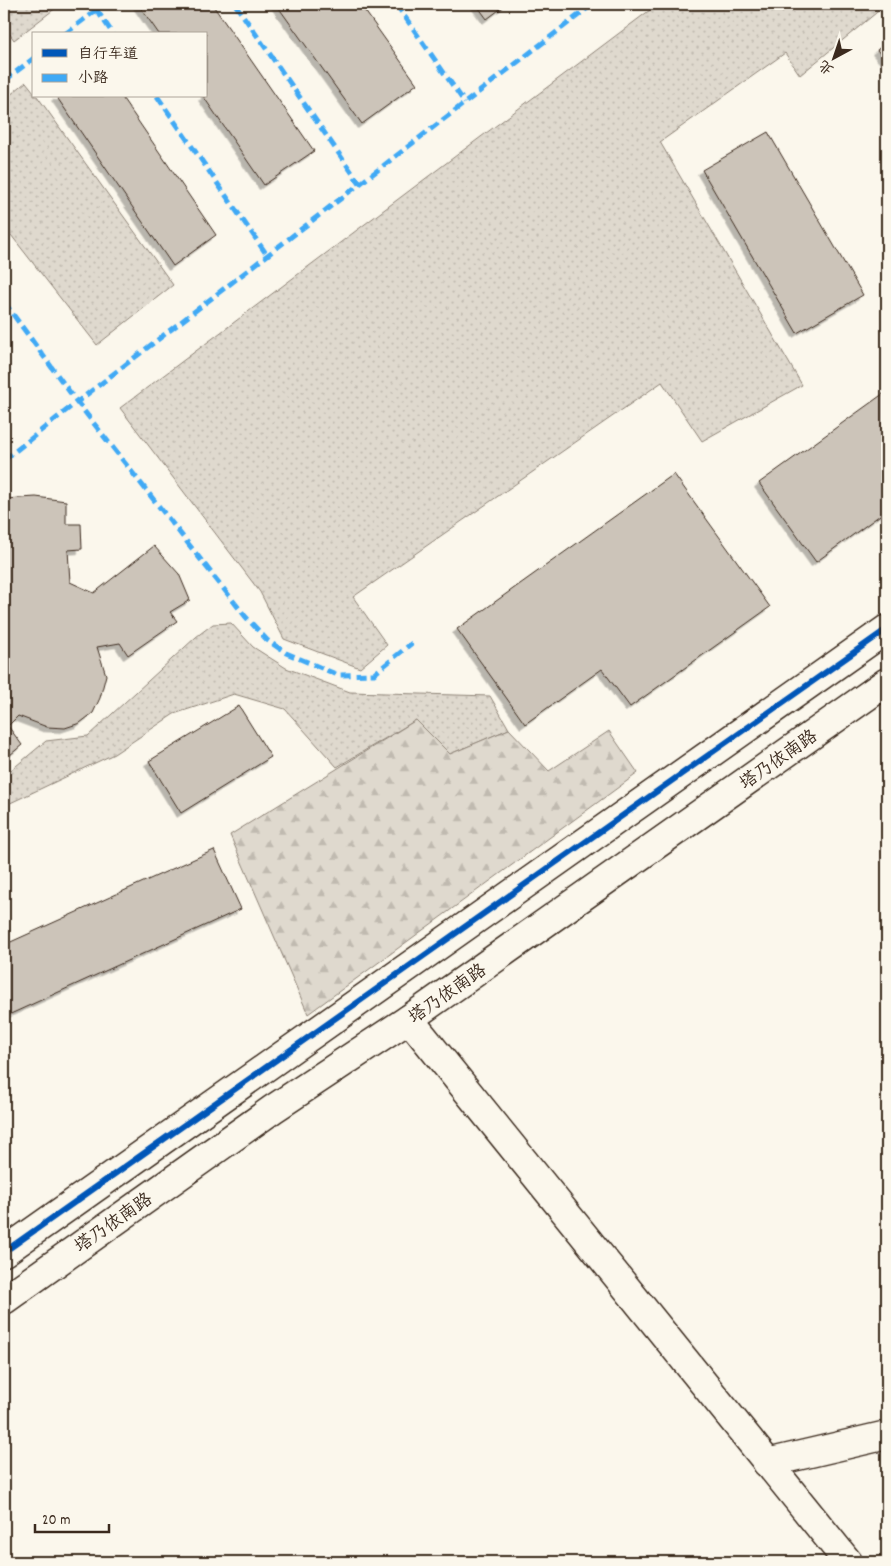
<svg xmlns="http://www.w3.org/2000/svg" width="891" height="1566" viewBox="0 0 891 1566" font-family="Dekko,'LXGW WenKai TC',sans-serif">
<defs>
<pattern id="grass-dots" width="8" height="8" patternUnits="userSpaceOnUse" patternTransform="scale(1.25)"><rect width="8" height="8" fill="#dfd9ce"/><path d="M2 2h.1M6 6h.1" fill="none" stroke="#c0bab0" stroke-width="1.8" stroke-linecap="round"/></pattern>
<pattern id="forest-firs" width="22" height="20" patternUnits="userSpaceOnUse" patternTransform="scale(1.25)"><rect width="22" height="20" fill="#dfd9ce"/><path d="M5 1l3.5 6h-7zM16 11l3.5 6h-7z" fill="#c0bab0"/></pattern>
<filter id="shadow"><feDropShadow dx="-4.5" dy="4.5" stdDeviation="0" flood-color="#0004"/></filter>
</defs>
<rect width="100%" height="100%" fill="#fbf7ec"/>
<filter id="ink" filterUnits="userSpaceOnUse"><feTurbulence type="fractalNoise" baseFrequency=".02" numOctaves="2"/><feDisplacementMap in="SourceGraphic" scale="10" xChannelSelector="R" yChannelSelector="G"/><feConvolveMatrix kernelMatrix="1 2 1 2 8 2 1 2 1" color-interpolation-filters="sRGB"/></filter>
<g filter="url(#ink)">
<g fill="url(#grass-dots)" stroke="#8d8276">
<polygon points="4,4 61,4 14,40 4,26"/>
<polygon points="658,4 887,4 800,75 785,53 660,142 802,385 702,441 662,382 353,597 387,645 360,668 284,639 260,592 120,408"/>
<polygon points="26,82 34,92 34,96 37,96 173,285 97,345 4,226 4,100"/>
<polygon points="231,623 253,647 286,668 350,692 490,696 509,729 450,754 416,720 337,767 285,709 234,694 174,714 114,754 4,806 4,776 46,741 88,736 196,637 213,624"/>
</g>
<polygon fill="url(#forest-firs)" stroke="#8d8276" points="416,720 450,754 509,729 549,771 609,731 638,773 308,1014 230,835"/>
<g fill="#ccc4b9" stroke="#3b2a1e" filter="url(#shadow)">
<polygon points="138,4 212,4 314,151 264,185 203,96 206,96 206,34 159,34"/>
<polygon points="276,4 360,4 417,84 362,124"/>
<polygon points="476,4 507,4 487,19"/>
<polygon points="887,42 887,62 877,50"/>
<polygon points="56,96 121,96 216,235 173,266"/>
<polygon points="768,132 863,295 797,333 702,170"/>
<polygon points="887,391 887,510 816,562 759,483"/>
<polygon points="674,474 770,607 630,707 602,669 525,724 457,629"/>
<polygon points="36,497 66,501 66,524 81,524 82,549 68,550 70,582 94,593 154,546 179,574 190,600 170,612 177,621 128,655 120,643 97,647 106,675 100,698 93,713 80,723 65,728 47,727 18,716 8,726 22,745 4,760 4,586 6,584 4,499"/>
<polygon points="239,706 271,757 181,813 149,761"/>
<polygon points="214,850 241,909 4,1017 4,945"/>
</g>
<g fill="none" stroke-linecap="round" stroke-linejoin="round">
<g stroke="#3b2a1e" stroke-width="31">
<g id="minor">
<polyline points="409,1019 848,1562"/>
<polyline points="4,1252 887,629"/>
<polyline points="4,1300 273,1109 409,1019 887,682"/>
<polyline points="767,1463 887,1435"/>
</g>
</g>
<use href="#minor" stroke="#fbf7ec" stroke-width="28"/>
<g stroke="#3fa9f5" stroke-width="5" stroke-dasharray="10 5" stroke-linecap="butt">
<polyline points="235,4 360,184"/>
<polyline points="396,4 465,103"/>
<polyline points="96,9 113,34"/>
<polyline points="65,34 104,4"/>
<polyline points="4,81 34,58"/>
<polyline points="157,96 267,255"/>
<polyline points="4,302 77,402 593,4"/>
<polyline points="4,460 77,402 245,616 267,640 286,653 338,675 374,674 412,643"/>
</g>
<g stroke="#fbf7ec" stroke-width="9">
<polyline id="cycleway" points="4,1252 887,629"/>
</g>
<use href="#cycleway" stroke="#0057b8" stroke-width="6"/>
</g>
</g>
<g text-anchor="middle" stroke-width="4.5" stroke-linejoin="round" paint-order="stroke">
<g font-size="18" fill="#3b2a1e" stroke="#fbf7ec">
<text transform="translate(778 759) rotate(-35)" y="6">塔乃依南路</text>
<text transform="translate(447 993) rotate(-35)" y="6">塔乃依南路</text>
<text transform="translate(113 1222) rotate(-35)" y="6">塔乃依南路</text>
</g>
</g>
<rect width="891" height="1566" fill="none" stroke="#fbf7ec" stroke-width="20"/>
<rect x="10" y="10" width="871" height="1546" fill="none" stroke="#3b2a1e" stroke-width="2" filter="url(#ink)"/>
<rect x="32" y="32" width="175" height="65" fill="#fbf7ec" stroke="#aea59a"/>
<rect x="42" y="49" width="25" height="8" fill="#0057b8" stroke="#aea59a"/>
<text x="78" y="58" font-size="15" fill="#3b2a1e">自行车道</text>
<rect x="42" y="74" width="25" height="8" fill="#3fa9f5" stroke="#aea59a"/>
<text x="78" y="82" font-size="15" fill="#3b2a1e">小路</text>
<g transform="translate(834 58) rotate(220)" stroke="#fbf7ec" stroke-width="4" paint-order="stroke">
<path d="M0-4L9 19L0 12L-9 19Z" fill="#3b2a1e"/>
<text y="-8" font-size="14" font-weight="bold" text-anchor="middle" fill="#3b2a1e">北</text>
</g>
<path d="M35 1524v8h74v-8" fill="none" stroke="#3b2a1e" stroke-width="2.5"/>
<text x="42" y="1524" font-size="15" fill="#3b2a1e" stroke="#fbf7ec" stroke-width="4" paint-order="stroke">20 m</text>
</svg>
